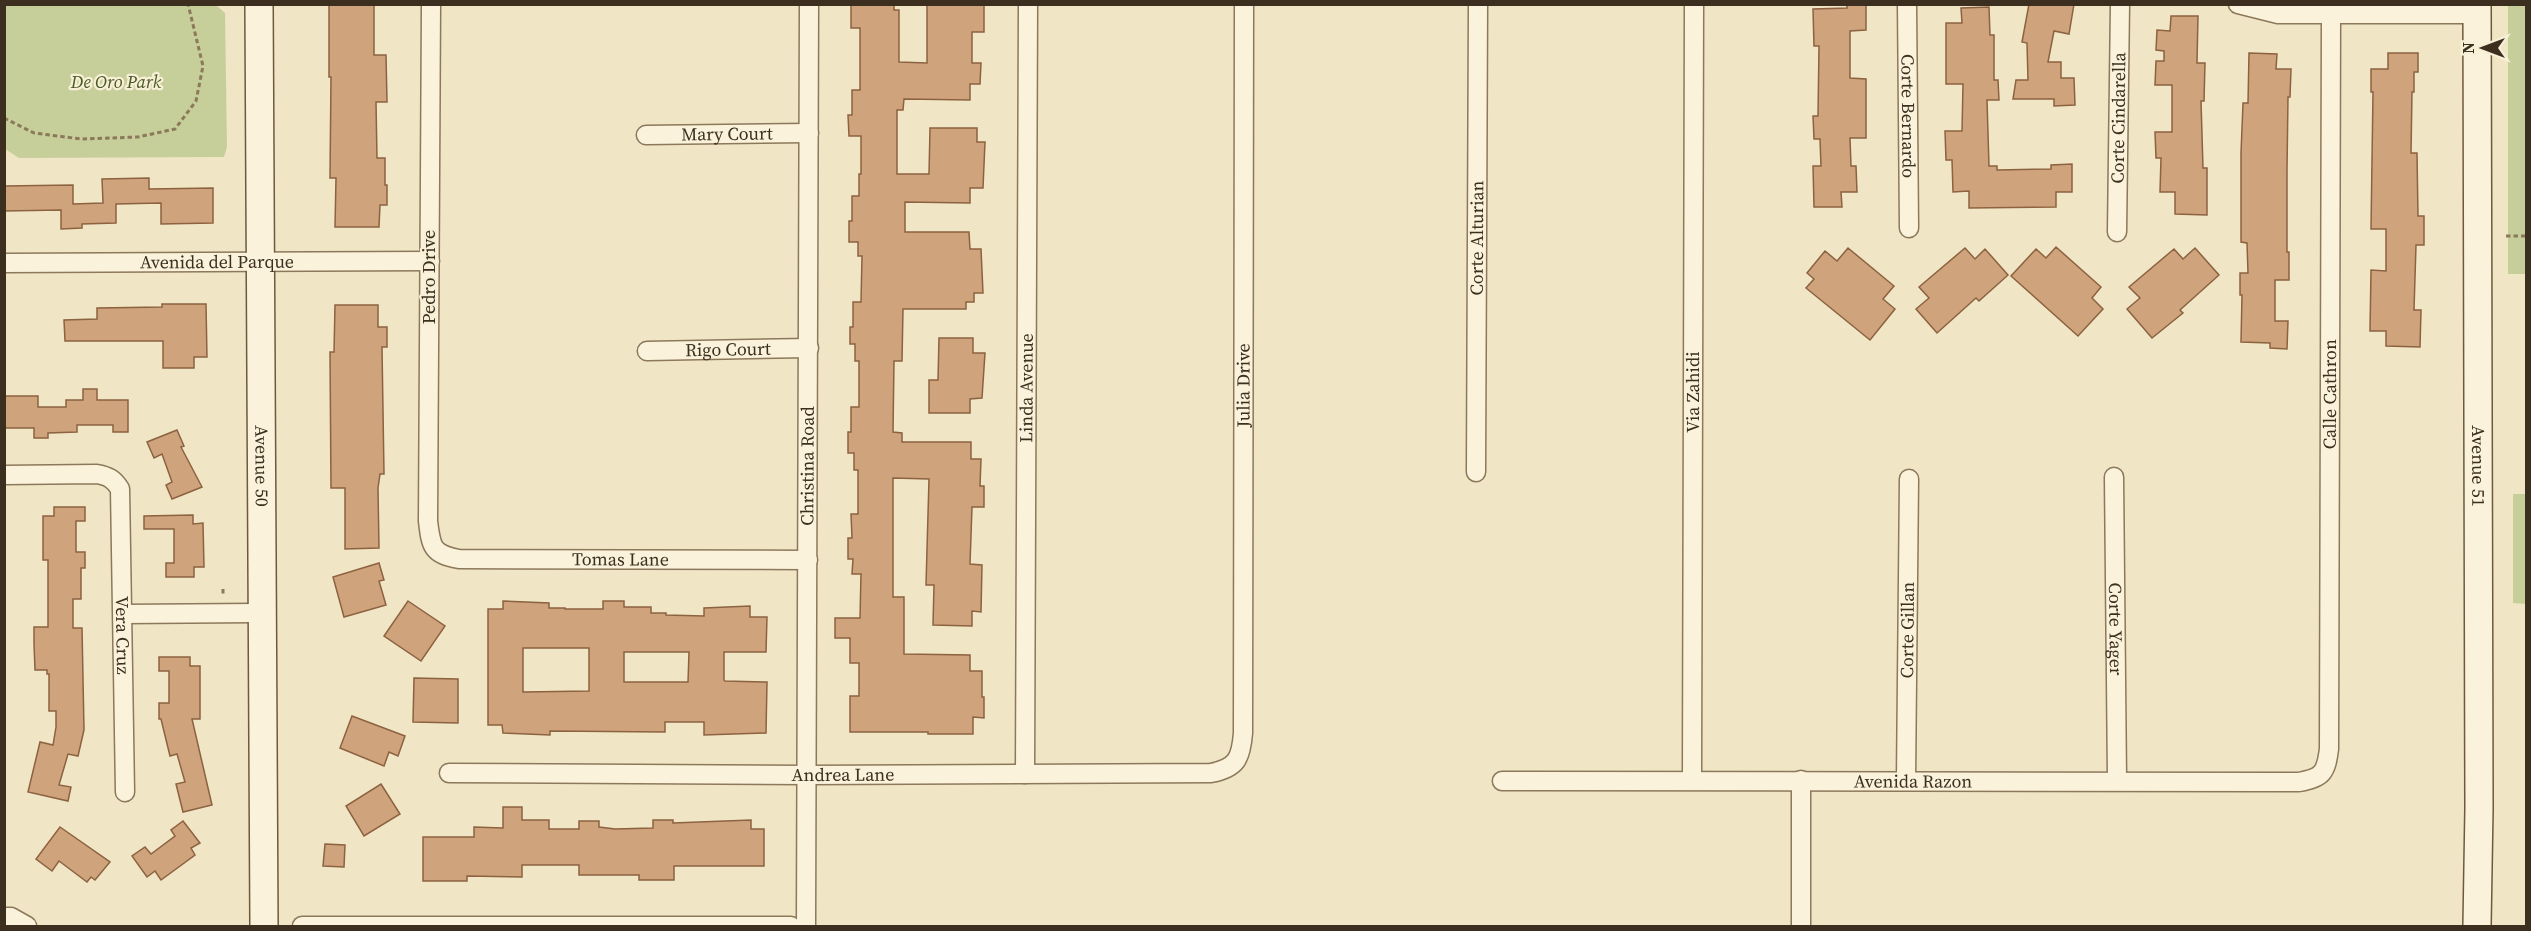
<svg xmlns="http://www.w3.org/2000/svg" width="2531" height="931" viewBox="0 0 2531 931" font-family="'Source Serif 4',serif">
<rect width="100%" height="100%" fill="#f0e6c6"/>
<g fill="#c6cf99">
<polygon points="4,5 216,5 225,13 227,147 224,157 19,158 5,149"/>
<rect x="2508" y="5" width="18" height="269"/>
<polygon points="2513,494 2526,494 2526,604 2513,603"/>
</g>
<g fill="#cfa37b" stroke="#8c6240" stroke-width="1.5" fill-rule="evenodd">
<polygon points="329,4 374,4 374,55 386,55 387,102 376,102 377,158 385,158 385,185 387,185 387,205 380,205 379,227 335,227 336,178 330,178 331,77 329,77"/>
<polygon points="851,4 894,4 894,10 899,10 899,62 927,63 927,4 984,4 984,32 972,32 972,63 981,63 980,84 970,84 970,100 904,99 903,110 897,110 897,174 929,174 930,128 977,128 977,142 985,142 983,188 970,188 970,203 905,202 905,232 969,232 970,249 981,249 983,293 974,293 974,302 966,302 966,309 903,309 902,361 894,361 893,432 902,433 902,442 971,442 971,459 981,459 980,486 984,486 984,507 972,507 970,564 982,565 981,612 972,611 972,626 933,625 934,585 926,585 929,479 893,478 893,597 904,597 904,654 970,655 970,671 982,671 982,697 984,697 984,718 973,717 973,734 928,734 928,732 850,732 850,696 859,696 859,663 850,663 850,638 835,638 835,618 860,618 861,574 852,574 853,559 848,559 848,538 852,538 851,514 858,514 858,470 854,470 854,453 848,453 848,432 851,432 851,407 859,407 859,361 855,361 855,344 850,344 850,327 853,327 853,302 861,302 862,256 858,256 858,242 849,242 849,221 852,221 852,196 859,196 859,174 861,174 861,136 849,136 848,115 852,115 852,90 860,90 860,28 851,28"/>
<polygon points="1847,4 1866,4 1866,30 1850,31 1850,78 1866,79 1866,138 1850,138 1851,166 1856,166 1857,192 1841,192 1842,207 1814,207 1813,166 1821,166 1820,139 1814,139 1813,116 1818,116 1819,46 1814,46 1813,9 1847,8"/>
<polygon points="2029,4 2074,4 2069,34 2054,31 2048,62 2061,62 2061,78 2074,78 2075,105 2054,106 2054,99 2013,99 2016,80 2028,80 2027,43 2022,42"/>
<polygon points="1989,7 1990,35 1994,35 1994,80 1998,80 1999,100 1987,100 1989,166 1997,166 1997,170 2051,169 2051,165 2072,164 2072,192 2056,192 2056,207 1969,208 1969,191 1953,192 1952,160 1946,160 1945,131 1962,131 1963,84 1946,84 1946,23 1962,23 1961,8"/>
<polygon points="2171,16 2198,16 2197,63 2205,63 2204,101 2201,101 2203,168 2207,168 2207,215 2175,214 2175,192 2160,192 2161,158 2156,158 2155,132 2172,132 2172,85 2155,85 2156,61 2164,61 2164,51 2156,50 2157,30 2170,31"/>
<polygon points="2249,53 2277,54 2276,69 2291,69 2290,97 2288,97 2287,170 2287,252 2289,252 2289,280 2275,280 2275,321 2288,321 2287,349 2270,348 2270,343 2241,342 2242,295 2240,295 2240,273 2248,273 2247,243 2241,242 2241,153 2243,103 2248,103"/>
<polygon points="2388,53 2418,53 2418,72 2414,72 2414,92 2412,92 2411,153 2417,153 2418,216 2424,216 2424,245 2416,245 2414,310 2421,310 2420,347 2386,346 2386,331 2370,331 2371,270 2386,271 2386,229 2371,229 2373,92 2371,92 2371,69 2388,69"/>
<polygon points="149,178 149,189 213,188 213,223 161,224 161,203 116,204 116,223 82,224 82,228 61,229 61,210 4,211 4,186 73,185 73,204 103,203 102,179"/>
<polygon points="2056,247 2101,287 2092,298 2103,309 2078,336 2011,276 2036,249 2046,258"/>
<polygon points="1848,248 1894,286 1883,299 1895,309 1870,340 1806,288 1814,279 1807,273 1825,251 1837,261"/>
<polygon points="1965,248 1975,259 1985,249 2008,275 1979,301 1976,298 1937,333 1916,309 1929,298 1919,287"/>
<polygon points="2195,248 2219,275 2180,310 2183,313 2152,338 2127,309 2140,298 2129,287 2174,249 2183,259"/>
<polygon points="162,304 206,304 207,357 194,357 194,368 163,368 163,341 65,341 64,320 97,319 97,308 162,307"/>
<polygon points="335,305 378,305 378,327 387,327 387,347 382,347 384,474 380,474 378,488 379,548 345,549 345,488 331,488 330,352 334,352"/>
<polygon points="939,338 973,338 973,353 985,353 982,398 970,399 970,413 929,413 929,380 938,380"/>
<polygon points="83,389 97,389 97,400 128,400 128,432 113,432 113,425 77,425 77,432 48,433 48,438 34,438 34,428 4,428 4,396 38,396 38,407 66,407 66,400 83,400"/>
<polygon points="177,430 184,446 181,447 202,487 172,499 166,485 172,482 162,454 154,458 147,442"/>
<polygon points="54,507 85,507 85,521 76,521 76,552 85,552 85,568 81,568 81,599 73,599 73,628 82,628 84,730 78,756 68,754 59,785 71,787 68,801 28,792 40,742 53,745 56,727 56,711 49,711 49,674 47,674 47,670 35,670 34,644 34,627 48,627 48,560 43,560 43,516 54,516"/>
<polygon points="193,515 193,524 203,523 204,567 194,567 194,577 166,577 166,563 174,563 174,529 144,529 144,516"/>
<polygon points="379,563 384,580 379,581 386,605 344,617 333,577"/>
<polygon points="408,601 445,626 421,661 384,636"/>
<path d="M503 601 549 603V608H565V609H603V601H624V607H651V613H666V615L704 616V608L750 606V617H767L766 652H724V680L725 681 767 682 766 733 704 735V722H665V732L550 731V735L503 733 502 725H488V609H503ZM523 648H589V691L523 692ZM624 652H689L688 682H624Z"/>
<polygon points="159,657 190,657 190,666 200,666 200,719 192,719 212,805 183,812 176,784 185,782 177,754 170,756 161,719 159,719 159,703 169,703 169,671 159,671"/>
<polygon points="414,678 458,679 458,723 413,722"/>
<polygon points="352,716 405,736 398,756 389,752 384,766 340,748"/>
<polygon points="381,784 400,814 364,836 346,806"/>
<polygon points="503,807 522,807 522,820 549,820 549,829 579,829 579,821 599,821 599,827 615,829 653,828 653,820 673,820 673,823 751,820 751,829 764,829 764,866 674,866 674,880 639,880 639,875 579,875 579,865 522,865 522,877 467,876 467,881 423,881 423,837 474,837 474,827 503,828"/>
<polygon points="183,821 200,843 191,848 195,855 161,880 155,871 147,877 132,856 145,847 151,854 175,836 171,830"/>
<polygon points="60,827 110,862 95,880 91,877 87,882 59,861 52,871 36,859"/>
<polygon points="325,844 345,845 344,867 323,866"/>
</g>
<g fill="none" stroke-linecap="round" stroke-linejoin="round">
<g stroke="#8c785b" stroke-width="21">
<g id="street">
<path id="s1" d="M431 4 428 521C431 547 432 554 459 559L808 560"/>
<path id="s2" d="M1907 4 1909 228"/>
<polyline points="2238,4 2278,14 2476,14"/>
<path id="s3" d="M646 135 809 133"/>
<path id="s4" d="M2117 232 2120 4"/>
<path id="s5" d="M4 263 430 261"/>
<path id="s6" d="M647 351 809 348"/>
<path id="s7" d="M1476 472 1478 4"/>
<path id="s8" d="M4 475 97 474C108 476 114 479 120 489L125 792"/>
<path id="s9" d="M2114 477 2117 780"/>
<polyline points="123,614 261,613"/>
<path id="s10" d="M449 773 807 775 1211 773C1237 768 1241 758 1243 733L1244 4"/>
<path id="s11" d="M1025 774 1028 4"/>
<path id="s12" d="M1692 780 1694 4"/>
<polyline points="1801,780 1801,926"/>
<path id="s13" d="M1906 780 1909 479"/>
<path id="s14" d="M1502 781 2299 782C2323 778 2326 772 2329 749L2331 14"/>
<polyline points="4,917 11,917 27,926"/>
<polyline points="302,926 791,926"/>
<path id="s15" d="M806 926 809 4"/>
</g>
</g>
<g stroke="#6e593e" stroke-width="30">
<g id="secondary">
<path id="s16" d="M259 4 264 926"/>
<path id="s17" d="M2477 4 2479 808 2477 926"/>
</g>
</g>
<g stroke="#8c785b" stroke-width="3" stroke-dasharray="4.5 3" stroke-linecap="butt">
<polyline points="4,118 34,133 81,139 138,137 175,129 196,101 203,66 188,4"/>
<polyline points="2506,236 2526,236"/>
<polyline points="223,589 223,596"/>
</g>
<use href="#street" stroke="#faf2da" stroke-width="18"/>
<use href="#secondary" stroke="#faf2da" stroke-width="27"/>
</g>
<g text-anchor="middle" stroke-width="4.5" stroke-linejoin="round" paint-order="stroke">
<g font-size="18" font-style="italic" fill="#495925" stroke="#f7efd6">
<text x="116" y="88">De Oro Park</text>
</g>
<g font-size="18" fill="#3c2f1f" stroke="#f7efd6">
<text dy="6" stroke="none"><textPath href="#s2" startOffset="112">Corte Bernardo</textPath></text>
<text dy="6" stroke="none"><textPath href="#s4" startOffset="114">Corte Cindarella</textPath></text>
<text dy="6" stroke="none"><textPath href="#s3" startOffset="81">Mary Court</textPath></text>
<text dy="6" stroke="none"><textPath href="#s7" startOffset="234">Corte Alturian</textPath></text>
<text dy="6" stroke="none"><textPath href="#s5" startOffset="213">Avenida del Parque</textPath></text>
<text transform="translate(429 277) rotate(-90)" y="6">Pedro Drive</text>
<text dy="6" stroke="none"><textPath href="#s6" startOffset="81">Rigo Court</textPath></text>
<text dy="6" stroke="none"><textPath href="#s10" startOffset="1167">Julia Drive</textPath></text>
<text dy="6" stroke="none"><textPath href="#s11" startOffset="386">Linda Avenue</textPath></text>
<text dy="6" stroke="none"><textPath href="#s12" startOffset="388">Via Zahidi</textPath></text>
<text dy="6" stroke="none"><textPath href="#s14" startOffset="1202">Calle Cathron</textPath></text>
<text dy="6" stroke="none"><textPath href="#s16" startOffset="462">Avenue 50</textPath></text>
<text dy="6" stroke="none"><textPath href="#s15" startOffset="460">Christina Road</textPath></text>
<text dy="6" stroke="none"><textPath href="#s17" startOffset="462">Avenue 51</textPath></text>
<text dy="6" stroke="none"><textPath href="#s1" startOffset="734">Tomas Lane</textPath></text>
<text dy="6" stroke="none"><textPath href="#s13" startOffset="150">Corte Gillan</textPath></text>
<text dy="6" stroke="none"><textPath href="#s9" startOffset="152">Corte Yager</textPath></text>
<text dy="6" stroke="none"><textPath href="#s8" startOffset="268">Vera Cruz</textPath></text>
<text dy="6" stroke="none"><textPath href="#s10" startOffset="394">Andrea Lane</textPath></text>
<text dy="6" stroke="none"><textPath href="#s14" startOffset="411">Avenida Razon</textPath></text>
</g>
</g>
<rect width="2531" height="931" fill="none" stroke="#3c2f1f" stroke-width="12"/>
<g transform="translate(2483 48) rotate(270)" stroke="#f7efd6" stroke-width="4.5" paint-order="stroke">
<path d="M0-4.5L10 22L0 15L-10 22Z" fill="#3c2f1f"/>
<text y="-9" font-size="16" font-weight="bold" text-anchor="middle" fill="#3c2f1f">N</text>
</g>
</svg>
